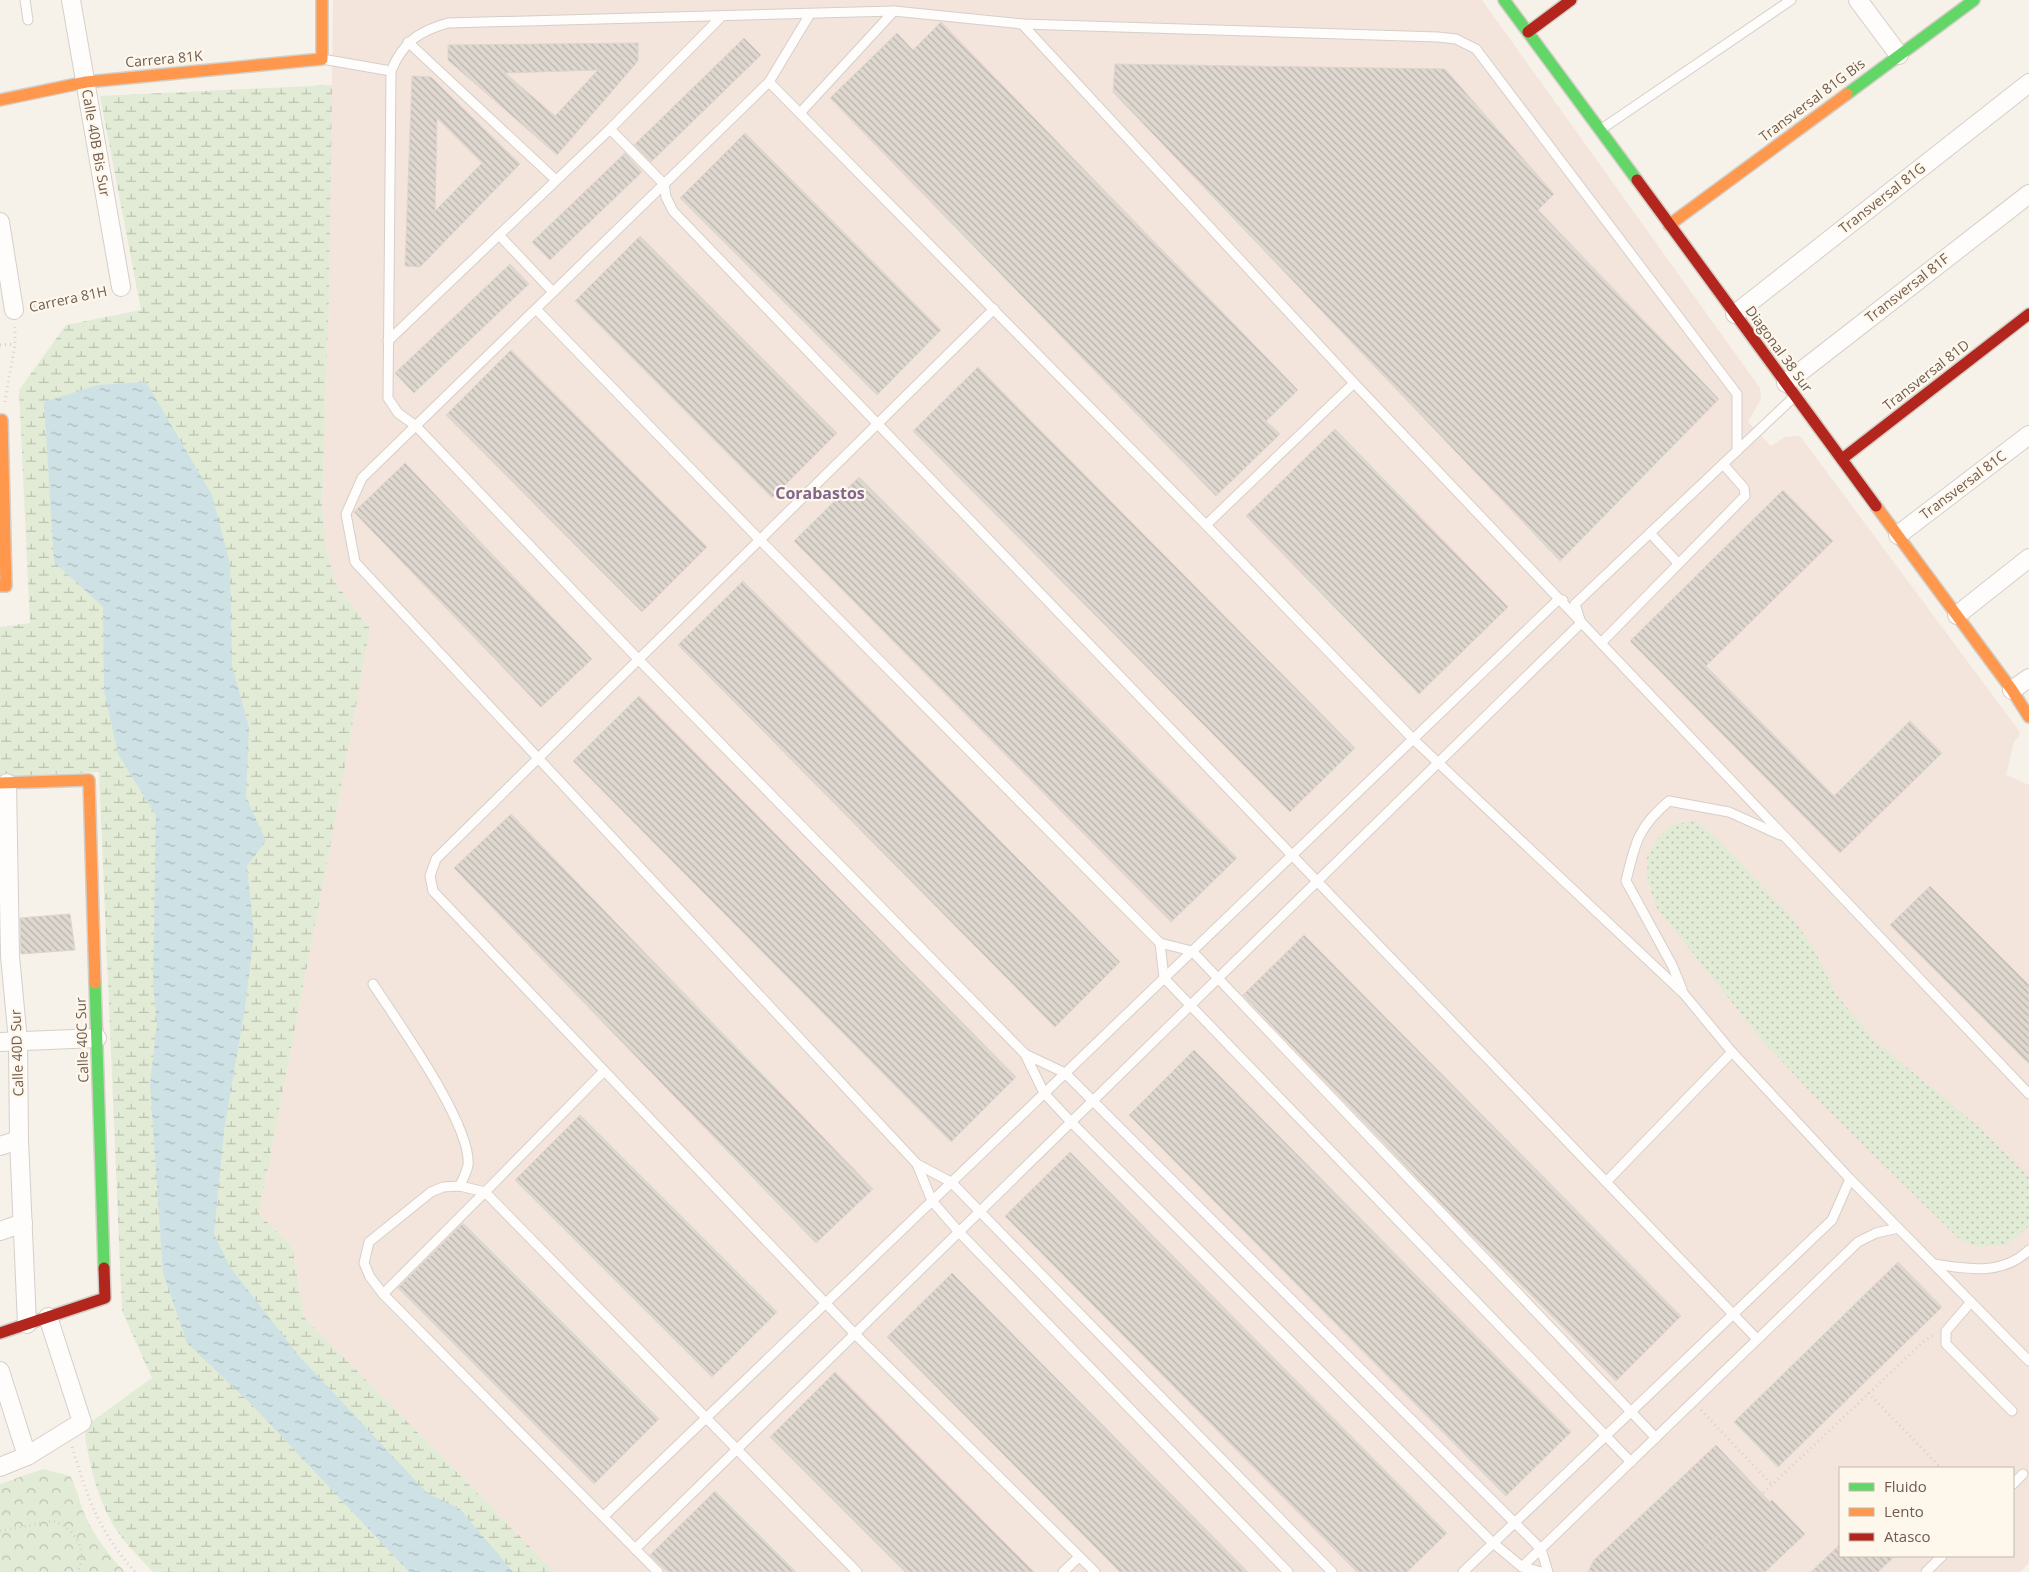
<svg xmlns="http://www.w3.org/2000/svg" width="2029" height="1572" viewBox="0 0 2029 1572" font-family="'Open Sans',sans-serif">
<defs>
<pattern id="grass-dots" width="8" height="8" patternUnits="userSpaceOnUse" patternTransform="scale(1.25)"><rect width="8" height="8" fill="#e2ebd6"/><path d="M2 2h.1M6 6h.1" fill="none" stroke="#bcc2b0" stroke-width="1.8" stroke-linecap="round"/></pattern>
<pattern id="wetland-marsh" width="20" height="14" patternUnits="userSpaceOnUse" patternTransform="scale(1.25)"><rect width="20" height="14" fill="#e2ebd6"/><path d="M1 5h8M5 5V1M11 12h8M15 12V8" fill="none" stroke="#bcc2b0"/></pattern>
<pattern id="park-crowns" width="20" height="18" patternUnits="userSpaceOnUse" patternTransform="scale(1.25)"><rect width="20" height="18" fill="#e2ebd6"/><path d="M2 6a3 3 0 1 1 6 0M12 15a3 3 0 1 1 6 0" fill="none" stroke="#bcc2b0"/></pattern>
<pattern id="water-ripples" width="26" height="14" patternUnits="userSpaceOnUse" patternTransform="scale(1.25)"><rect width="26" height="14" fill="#cee1e4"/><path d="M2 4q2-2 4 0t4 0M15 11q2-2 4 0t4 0" fill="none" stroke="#acbabb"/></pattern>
<pattern id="building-back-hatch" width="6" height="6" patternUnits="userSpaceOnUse" patternTransform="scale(1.25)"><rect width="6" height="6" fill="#dfd8d0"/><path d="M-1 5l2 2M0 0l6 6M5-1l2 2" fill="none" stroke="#b9b2ab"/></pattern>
</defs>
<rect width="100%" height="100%" fill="#f6f2ea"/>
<path fill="#f3e5dc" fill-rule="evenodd" d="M333 0H1482L1760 388 1761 399 1748 422 1771 446 1785 437 1800 436 2020 732 2019 736 2014 742 2006 775 2029 785V1563L2020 1572H555L304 1317 292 1246 259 1214 330 848 370 629 335 582 325 544 322 506 329 297ZM1840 1468H2013V1556H1840Z"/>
<polygon fill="url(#grass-dots)" points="1696,821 1717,839 1789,914 1813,947 1836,994 1873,1039 1980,1128 2029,1177 2029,1226 2008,1244 1979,1247 1960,1240 1819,1101 1760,1038 1657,908 1648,882 1647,858 1656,840 1673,824"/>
<path fill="url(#wetland-marsh)" d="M332 85 329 297 322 506 325 544 335 582 370 629 330 848 259 1214 292 1246 304 1317 555 1572H153C138 1556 121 1540 111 1521 95 1491 88 1459 84 1427L152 1378 122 1311 99 772 0 776V627L30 623 19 390 66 325 141 310 100 96Z"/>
<path fill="url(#park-crowns)" d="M43 1469 70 1476C77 1489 79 1500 84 1513 93 1534 109 1556 125 1572H0V1484Z"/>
<polygon fill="url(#water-ripples)" points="146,382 212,495 230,564 232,666 249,727 246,797 266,841 247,866 254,934 245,1008 224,1131 214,1234 230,1267 299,1356 427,1493 460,1509 513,1572 409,1572 253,1406 187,1343 163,1273 150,1084 157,1024 153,985 156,816 118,754 104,690 103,607 54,562 44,402 98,385"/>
<g fill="url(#building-back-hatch)" stroke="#ded6cd" fill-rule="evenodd">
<polygon points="941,22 1298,390 1266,421 1280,434 1216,496 830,98 897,33 913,50"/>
<polygon points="744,38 761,55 651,162 634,145"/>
<path d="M638 43V61L557 155 448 60V45ZM598 70 555 116 505 73Z"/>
<polygon points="1115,64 1445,69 1554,194 1538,210 1719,399 1560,561 1113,92"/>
<path d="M412 76 431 77 520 164 420 267 405 266ZM437 118 482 163 435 211Z"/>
<polygon points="745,133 941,330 877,395 680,198"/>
<polygon points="625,153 642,172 550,260 532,242"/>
<polygon points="640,236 837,433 772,498 575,301"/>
<polygon points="510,264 529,284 414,393 395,373"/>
<polygon points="511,350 707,547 642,612 446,415"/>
<polygon points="978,367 1355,748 1290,812 913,431"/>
<polygon points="1335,429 1508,607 1419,694 1246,516"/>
<polygon points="405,463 592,659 541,707 354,512"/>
<polygon points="859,477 1237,858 1171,922 794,541"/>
<polygon points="1783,490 1833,541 1706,666 1834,796 1910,721 1942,753 1840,853 1630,641"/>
<polygon points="743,581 1120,962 1055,1027 678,645"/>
<polygon points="639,696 1016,1077 951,1142 573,761"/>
<polygon points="511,814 873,1189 816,1243 454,868"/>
<polygon points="1930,886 2029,985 2029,1064 1890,925"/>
<polygon points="70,914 75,950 21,954 20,918"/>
<polygon points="1304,935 1681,1316 1616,1381 1466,1229 1243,995"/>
<polygon points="1194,1050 1571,1432 1506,1496 1129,1115"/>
<polygon points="580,1115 777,1312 712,1377 515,1180"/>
<polygon points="1070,1152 1447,1533 1407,1572 1357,1572 1005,1216"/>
<polygon points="463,1223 659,1419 594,1484 398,1288"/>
<polygon points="1898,1262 1942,1307 1778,1467 1734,1422"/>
<polygon points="952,1273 1248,1572 1120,1572 887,1337"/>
<polygon points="835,1372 1034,1572 905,1572 770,1437"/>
<polygon points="1716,1445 1770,1502 1772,1500 1805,1534 1765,1572 1588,1572 1594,1560"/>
<polygon points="715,1491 796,1572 667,1572 650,1555"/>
<polygon points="1840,1544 1840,1556 1895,1556 1878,1572 1811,1572"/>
</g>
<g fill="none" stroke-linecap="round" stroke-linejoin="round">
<g stroke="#d5cfc9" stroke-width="11">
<g id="lane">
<polyline points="25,0 28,20"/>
<polyline points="810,14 769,82 362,478 346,514 355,562 917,1164 951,1182 1332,1572"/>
<polyline points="1022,24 1438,37 1456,39 1476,49 1737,394 1737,451"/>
<polyline points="408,42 556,180"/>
<polyline points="322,59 391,71"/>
<polyline points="769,82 1206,525 1413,739 1684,994 1732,1052 1850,1179 2029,1361"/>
<polyline points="800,113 894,11"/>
<polyline points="610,129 664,184 666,197 673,211 1757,1339"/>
<polyline points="1600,130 1791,0"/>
<polyline points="499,235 553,292"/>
<polyline points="536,309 760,540 1160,943 1192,951 1656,1438"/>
<polyline points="994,309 436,859 430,876 433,891 855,1334 1095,1572"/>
<polyline points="388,341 610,129 722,16"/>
<polyline points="1206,525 1354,383"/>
<polyline points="1650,533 1678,563"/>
<polyline points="1575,604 1795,396"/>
<polyline points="1601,643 1745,496 1744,488 1723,464"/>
<polyline points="1160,943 1164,978 1631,1462"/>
<path d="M373 984C397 1021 472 1125 468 1165 467 1172 462 1180 460 1186"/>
<path d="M1682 989 1672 965 1626 881C1635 843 1638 827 1669 801L1729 812 1780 835"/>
<polyline points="1025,1054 1065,1073 1541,1549 1548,1572"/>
<polyline points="604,1071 485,1192 460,1186 443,1187 431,1192 369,1242 364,1263 370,1277 383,1294 658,1572"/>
<polyline points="917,1164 932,1201 959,1232 1288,1572"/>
<polyline points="1606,1182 1732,1052"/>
<path d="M1934 1264C1968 1269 2002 1276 2029 1250"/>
<polyline points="383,1294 485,1192 857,1572"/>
<polyline points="1971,1302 1946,1331 1946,1344 2012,1411"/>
<polyline points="2013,1484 2023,1474"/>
<polyline points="604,1516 1559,599 1563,600"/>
<polyline points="635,1549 1581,623 1575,604"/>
<polyline points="1522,1567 1858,1242 1876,1233 1898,1228"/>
<polyline points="1063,1572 1079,1557"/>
<polyline points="1463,1572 1832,1220 1850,1179"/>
<path d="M1542 1572 1522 1567 1492 1542 1071 1122 1044 1093 1025 1054 639 660 416 426 398 413 388 398 391 71C403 42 419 31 448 23L894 11 1022 24 1354 383 2029 1094"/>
<polyline points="1926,1572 1942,1556"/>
</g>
</g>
<g stroke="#d5cfc9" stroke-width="20">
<g id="street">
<polyline points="71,0 121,287"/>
<polyline points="1858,0 1899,55"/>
<polyline points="0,222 14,310"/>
<polyline points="1735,314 2029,83"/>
<polyline points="1786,383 2029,194"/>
<polyline points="1898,535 2029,435"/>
<polyline points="1957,615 2029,558"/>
<polyline points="2012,690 2029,678"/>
<polyline points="7,783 10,956 18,1041 19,1140 27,1324"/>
<polyline points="0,1042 97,1038"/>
<polyline points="0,1146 19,1140"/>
<polyline points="0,1231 23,1223"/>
<polyline points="0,1371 27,1456"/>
<polyline points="0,1467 27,1456 82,1422 48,1317"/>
</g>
</g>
<g stroke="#d3cec6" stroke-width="14">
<g id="fast">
<polyline points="1504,0 1637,180"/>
<polyline points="1847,94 1974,0"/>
<polyline points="95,983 104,1268"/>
</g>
</g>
<g stroke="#d3cec6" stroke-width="14">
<g id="slow">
<polyline points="0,100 86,82 322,59 322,0"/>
<polyline points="1669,225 1847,94"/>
<polyline points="1876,506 2012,690 2029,717"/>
<polyline points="0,586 6,586 2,420"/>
<polyline points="0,783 89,780 95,983"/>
</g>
</g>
<g stroke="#d3cec6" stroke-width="14">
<g id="jam">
<polyline points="1528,32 1571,0"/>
<polyline points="1637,180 1876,506"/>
<polyline points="1842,459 2029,314"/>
<polyline points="0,1333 105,1298 104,1268"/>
</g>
</g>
<g stroke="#d7d1cb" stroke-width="3" stroke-dasharray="1 4" stroke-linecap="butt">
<polyline points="29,307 106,290"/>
<polyline points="0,345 15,344"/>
<polyline points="5,402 15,344 15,327"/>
<polyline points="1868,1393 1941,1468"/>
<polyline points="1701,1410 1771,1484"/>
<path d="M72 1447C88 1499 98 1530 135 1572"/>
<path d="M0 1531 53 1521C74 1527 90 1551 77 1572"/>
<polyline points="1680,1572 1924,1341 1933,1335"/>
</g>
<use href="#lane" stroke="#fefdfc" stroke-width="9"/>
<use href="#street" stroke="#fefdfc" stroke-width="18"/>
<use href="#fast" stroke="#63d668" stroke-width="11"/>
<use href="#slow" stroke="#ff974d" stroke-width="11"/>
<use href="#jam" stroke="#b3261e" stroke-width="11"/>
</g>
<g text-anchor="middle" stroke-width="4.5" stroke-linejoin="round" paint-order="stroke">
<g font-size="14" fill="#715c4e" stroke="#fdf7ec">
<text transform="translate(164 59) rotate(-5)" y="5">Carrera 81K</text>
<text transform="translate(1812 100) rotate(-37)" y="5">Transversal 81G Bis</text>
<text transform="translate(96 143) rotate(80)" y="5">Calle 40B Bis Sur</text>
<text transform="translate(1882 198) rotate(-38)" y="5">Transversal 81G</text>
<text transform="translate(1907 288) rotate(-38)" y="5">Transversal 81F</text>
<text transform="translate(68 299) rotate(-12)" y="5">Carrera 81H</text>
<text transform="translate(1779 349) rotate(54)" y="5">Diagonal 38 Sur</text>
<text transform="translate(1926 375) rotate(-38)" y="5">Transversal 81D</text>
<text transform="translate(1963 485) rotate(-37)" y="5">Transversal 81C</text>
<text transform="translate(82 1040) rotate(-92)" y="5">Calle 40C Sur</text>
<text transform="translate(17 1053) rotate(-92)" y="5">Calle 40D Sur</text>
</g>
<g font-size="16" font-weight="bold" fill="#82668d" stroke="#fdf7ec">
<text x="820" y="499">Corabastos</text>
</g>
</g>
<rect x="1839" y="1467" width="175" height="90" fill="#fdf7ec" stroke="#c5b9ad"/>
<rect x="1849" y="1483" width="25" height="8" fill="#63d668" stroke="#c5b9ad"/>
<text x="1884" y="1492" font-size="15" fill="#715c4e">Fluido</text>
<rect x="1849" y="1508" width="25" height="8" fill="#ff974d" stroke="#c5b9ad"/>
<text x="1884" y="1517" font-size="15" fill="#715c4e">Lento</text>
<rect x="1849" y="1533" width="25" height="8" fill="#b3261e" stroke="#c5b9ad"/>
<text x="1884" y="1542" font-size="15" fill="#715c4e">Atasco</text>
</svg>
